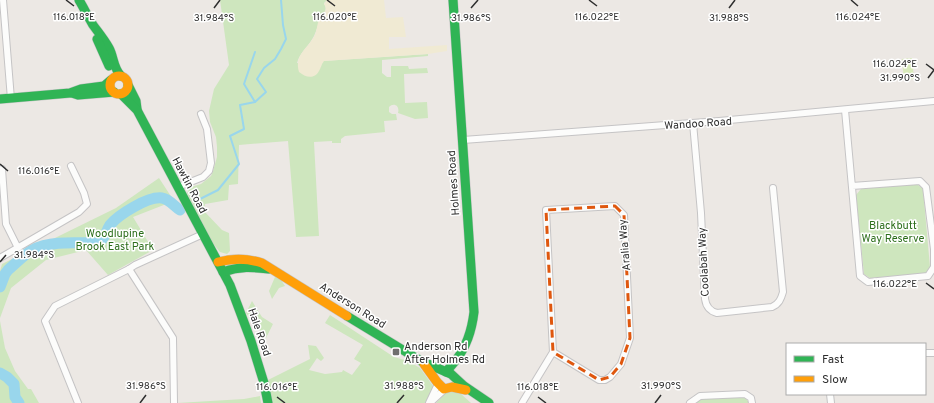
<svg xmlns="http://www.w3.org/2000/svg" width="934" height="403" viewBox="0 0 934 403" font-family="Overpass,sans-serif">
<rect width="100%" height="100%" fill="#ece8e4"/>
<g fill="#cee6be">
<path d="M220 0H327L324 3C328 11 324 11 321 18 318 23 317 30 314 36 309 46 300 52 297 63L321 65 323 61 428 54V56L382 60V73L387 77H391V66H408L409 69 427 68 428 73 404 74 405 103 427 102 428 118 415 119 398 113C400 106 394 102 389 107V112L392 114H396L397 120 384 121 385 132 345 136 341 139V143H332V141L314 142 319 236 296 237 288 141 239 145 238 184 229 185 228 200 205 204 204 211 222 230 229 233 230 251 227 254 220 252 211 241 187 193 191 187 201 184 211 176 213 171 217 157V147L216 137 210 122 209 111 214 89 229 65Z"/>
<polygon points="159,178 174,201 133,217 153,250 108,275 86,250 46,260 11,288 0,318 0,271 2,264 116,208"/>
<polygon points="917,184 923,189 930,267 926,273 870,278 864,274 856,195 861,189"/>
<polygon points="275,277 281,280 285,286 279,288 272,299 269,291"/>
<polygon points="252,301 262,317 273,324 266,338 246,313"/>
<polygon points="330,315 394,357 408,361 420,368 433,386 433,389 425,403 272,403 268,380 310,359 308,345 316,346 324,358 321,361 317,358 309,370 325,374 342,372 343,370 352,375 361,363 354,359 363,345 325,323"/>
<polygon points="0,321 5,348 15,371 28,389 31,389 39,403 0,403"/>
<polygon points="453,392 461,394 471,403 436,403 446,393"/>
<polygon points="741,395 748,401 748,403 690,403 700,396"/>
<polygon points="260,396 261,403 177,403 244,399"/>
</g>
<path fill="#f0ead3" d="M327 0H384L386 18 403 17 406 37H389V49L447 45V51L428 54 324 61C321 65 321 68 319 71 314 80 305 77 299 72 294 54 308 49 315 35 317 30 317 24 319 20 322 13 329 12 324 4Z"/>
<polygon fill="#d9eabb" points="912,58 914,79 904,80 902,59"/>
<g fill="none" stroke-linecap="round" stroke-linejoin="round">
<g stroke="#99d6ec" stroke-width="2">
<polyline points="255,102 266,92 257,79 264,68 275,59 281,49 286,39 283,25 281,0"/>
<polyline points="198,200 218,190 239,164 230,136 244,129 240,105 255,102 244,84 255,52"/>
</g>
<g stroke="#99d6ec" stroke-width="11">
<path d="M0 287 5 274 8 270C14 265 25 254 32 250 51 240 78 243 98 243 106 238 105 233 110 225 118 215 148 196 162 198 169 199 174 206 180 210"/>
<polyline points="0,373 7,377 14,384 15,397 19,403"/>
</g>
<g stroke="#c5c4c5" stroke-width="8">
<g id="street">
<polyline points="3,0 11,99"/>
<polyline points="845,110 860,276 868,282 928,276 934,267 934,249 926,187 920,181 852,186"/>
<path d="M693 123 701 213 705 299C706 306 709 311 717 313L772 307C779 304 781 299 783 292L773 188"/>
<polyline points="463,140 719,121 934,101"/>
<polyline points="2,169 6,224 18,248"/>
<polyline points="178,187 203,177 209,171 211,163 207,129 201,114"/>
<polyline points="0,258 79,212 87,204 84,193 71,166"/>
<polyline points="129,269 173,338 174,403"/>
<polyline points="925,353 934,353"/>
<polyline points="830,394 831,403"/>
<polyline points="432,401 445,389"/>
<polyline points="78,403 45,321 55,306 129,269 135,265 203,234"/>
<polyline points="429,403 438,384"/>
<polyline points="522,403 553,352 546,210 615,206 624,215 630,338 621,364 610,377 605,380 599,380 553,352"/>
<polyline points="690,403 700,396 745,394 751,398 752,403"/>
</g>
</g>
<g stroke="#c5c4c5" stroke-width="10">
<g id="fast">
<path d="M79 0C84 8 88 17 93 25 98 32 104 39 109 48 114 57 113 68 121 76"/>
<polyline points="97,39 109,66"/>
<polyline points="128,85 136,101 137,109"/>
<polyline points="72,93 78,95 114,92"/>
<polyline points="121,94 137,110 230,285 251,341 264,383 268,403"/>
<polyline points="0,99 70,93 81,89 104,86 111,80"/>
<path d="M223 272C240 266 252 267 269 269"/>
<polyline points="347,316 421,361 451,374 464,386 489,403"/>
<path d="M446 372C449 368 453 364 456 360 467 346 472 329 474 312L453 0"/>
</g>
</g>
<g stroke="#c5c4c5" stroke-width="10">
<g id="slow">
<circle cx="119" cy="85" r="9"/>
<path d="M218 262C233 258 247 258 262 263L347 316"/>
<polyline points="424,364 437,382 444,389 452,387 466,390"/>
</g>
</g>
<use href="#street" stroke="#fcfcfb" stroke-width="6"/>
<use href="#fast" stroke="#30b455" stroke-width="9"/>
<use href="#slow" stroke="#ff9f0a" stroke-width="9"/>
</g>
<path fill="none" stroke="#df570e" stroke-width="3" stroke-dasharray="8 5" stroke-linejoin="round" d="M615 206 624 215 630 338 621 364 610 377 599 380 553 352 546 210Z"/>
<path fill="none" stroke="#2e2e2e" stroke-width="1.5" d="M66 0 74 6M327 0 335 6M589 0 597 6M851 0 858 6M214 8 220 0M471 8 478 0M729 8 735 0M926 64 934 70M928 78 934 70M0 164 8 171M0 262 6 255M926 283 934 289M277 397 285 403M538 397 546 403M140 403 146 395M397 403 404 395M655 403 661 395"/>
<rect fill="#706f6e" stroke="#fff" stroke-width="1.5" x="392" y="348" width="8" height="8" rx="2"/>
<g text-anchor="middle" stroke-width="3" stroke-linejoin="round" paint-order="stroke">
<g font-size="11" fill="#2e2e2e" stroke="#fff">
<text transform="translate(698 123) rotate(-4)" y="4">Wandoo Road</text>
<text transform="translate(453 183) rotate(-94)" y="4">Holmes Road</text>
<text transform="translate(190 185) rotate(62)" y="4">Hawtin Road</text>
<text transform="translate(624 245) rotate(-95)" y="4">Aralia Way</text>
<text transform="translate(703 262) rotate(-93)" y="4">Coolabah Way</text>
<text transform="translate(353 305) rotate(32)" y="4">Anderson Road</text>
<text transform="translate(260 332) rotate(71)" y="4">Hale Road</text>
</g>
<g font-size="11" fill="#2c6e1b" stroke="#fff">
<text x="893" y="229">Blackbutt<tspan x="893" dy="13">Way Reserve</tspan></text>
<text x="115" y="237">Woodlupine<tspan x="115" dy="13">Brook East Park</tspan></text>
</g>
<g font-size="11" fill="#2e2e2e" stroke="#fff" text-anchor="start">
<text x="404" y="350">Anderson Rd<tspan x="404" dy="13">After Holmes Rd</tspan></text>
</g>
</g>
<g font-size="10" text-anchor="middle" fill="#2e2e2e" stroke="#fff" stroke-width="3" stroke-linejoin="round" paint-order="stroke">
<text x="74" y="20">116.018°E</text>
<text x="335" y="20">116.020°E</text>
<text x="597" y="20">116.022°E</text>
<text x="858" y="20">116.024°E</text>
<text x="214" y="21">31.984°S</text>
<text x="471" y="21">31.986°S</text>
<text x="729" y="21">31.988°S</text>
<text x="895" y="67">116.024°E</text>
<text x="900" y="81">31.990°S</text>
<text x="39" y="174">116.016°E</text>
<text x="34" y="258">31.984°S</text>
<text x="895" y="287">116.022°E</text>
<text x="146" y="389">31.986°S</text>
<text x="404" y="389">31.988°S</text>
<text x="661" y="389">31.990°S</text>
<text x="277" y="390">116.016°E</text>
<text x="538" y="390">116.018°E</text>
</g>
<rect x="786" y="343" width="140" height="52" fill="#ffffff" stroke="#ababab"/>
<rect x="794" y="356" width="20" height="6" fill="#30b455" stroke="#ababab"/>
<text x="822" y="363" font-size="12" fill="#2e2e2e">Fast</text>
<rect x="794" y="376" width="20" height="6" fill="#ff9f0a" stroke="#ababab"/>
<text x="822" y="383" font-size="12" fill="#2e2e2e">Slow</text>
</svg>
